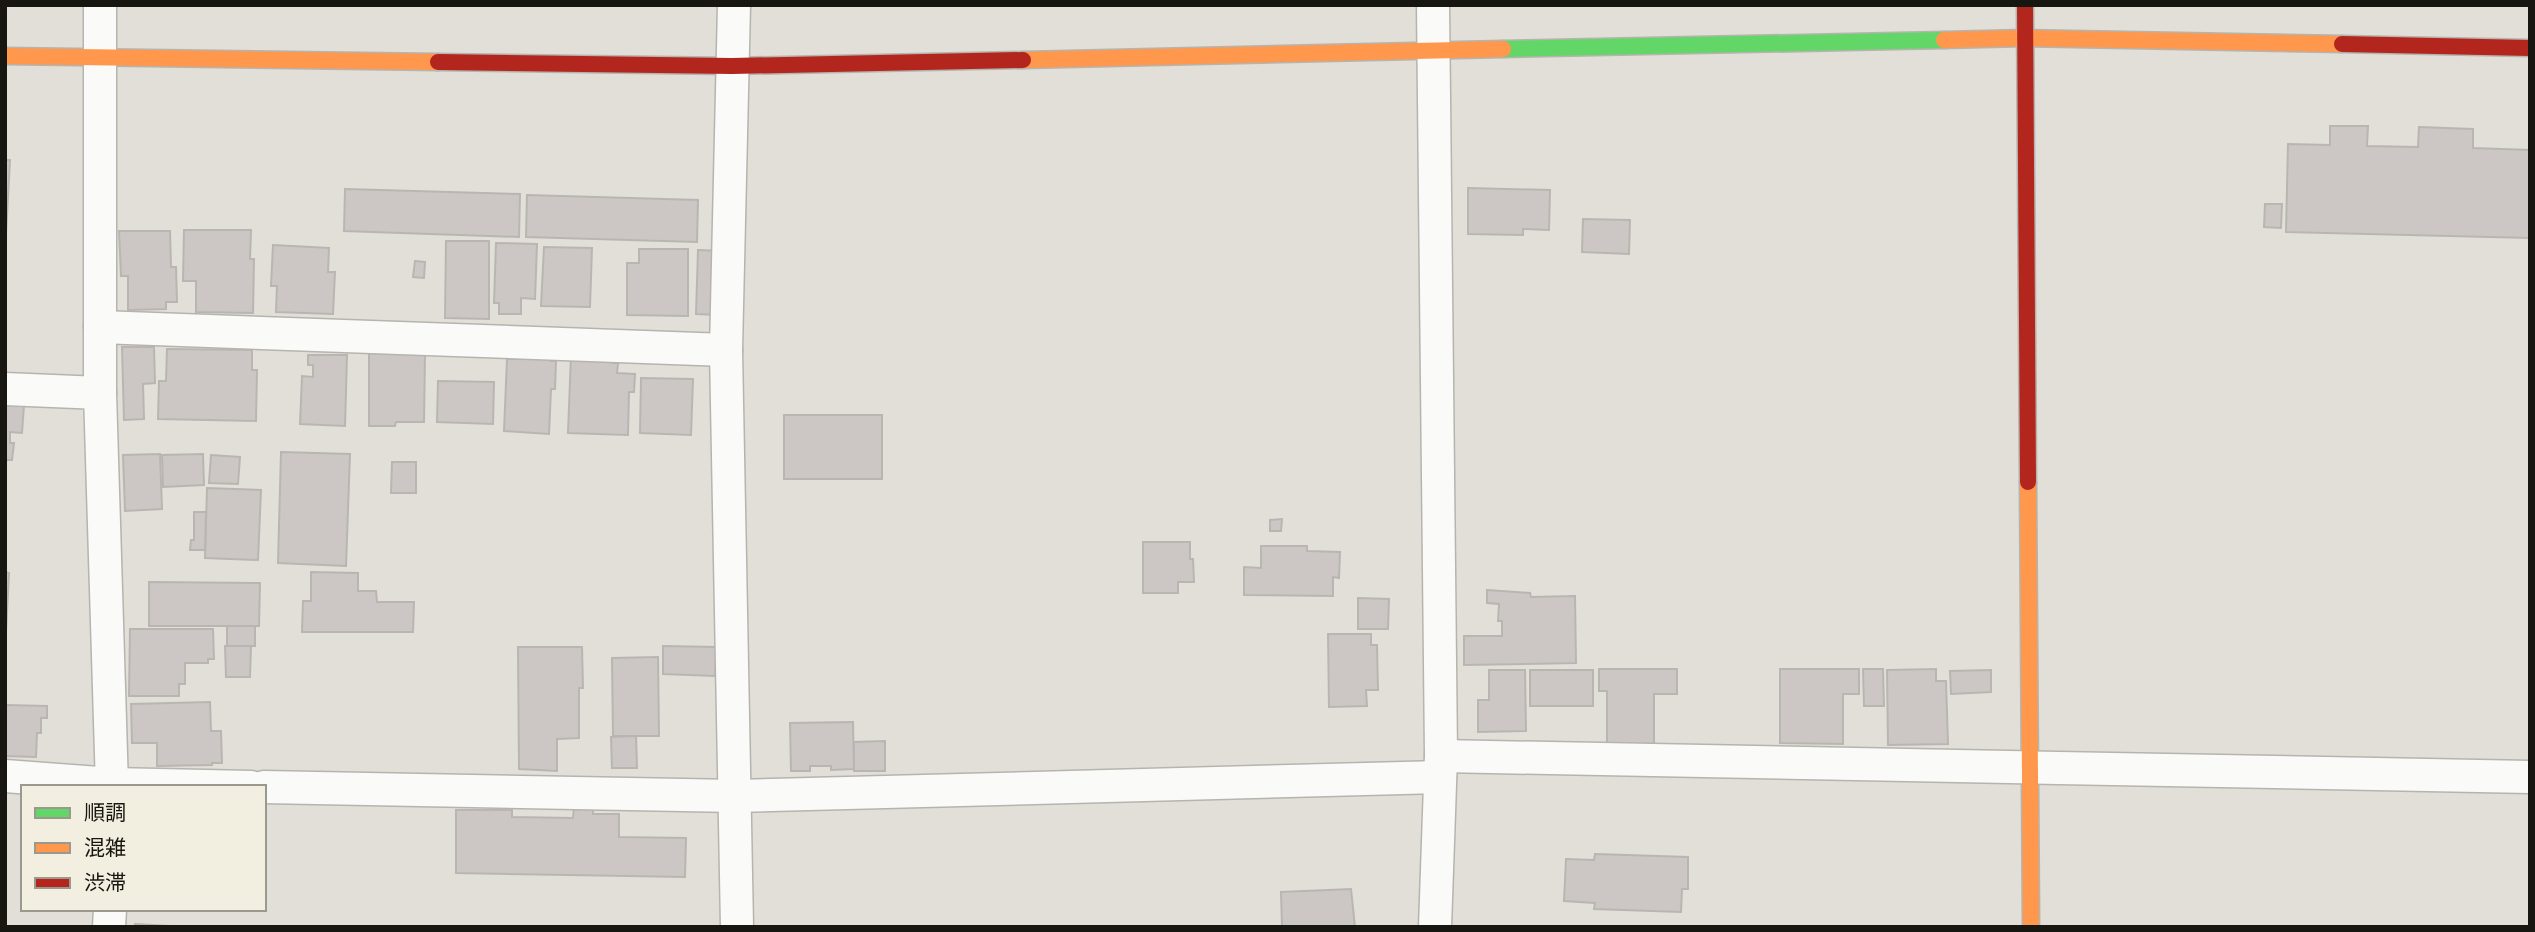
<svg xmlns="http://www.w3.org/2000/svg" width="2535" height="932" viewBox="0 0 2535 932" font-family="'Alegreya Sans','Noto Sans JP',sans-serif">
<rect width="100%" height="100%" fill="#e1dfd7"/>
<g fill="#ccc7c4" stroke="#b9b6b2" stroke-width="2">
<polygon points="2330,126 2368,126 2367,146 2418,147 2419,127 2473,129 2473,148 2530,150 2530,238 2286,232 2288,144 2330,145"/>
<polygon points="5,160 10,160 5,253"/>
<polygon points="1468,188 1550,190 1549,230 1523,229 1523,235 1468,234"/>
<polygon points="345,189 520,194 519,237 344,231"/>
<polygon points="527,195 698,200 697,242 526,237"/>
<polygon points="2265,204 2282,204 2281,228 2264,227"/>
<polygon points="1583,219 1630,220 1629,254 1582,252"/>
<polygon points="184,230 251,230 250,259 254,259 253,313 196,312 196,281 183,281"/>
<polygon points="119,231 170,231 171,267 176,267 177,302 166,302 166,309 128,310 128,276 121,276"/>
<polygon points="446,241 489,241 489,319 445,318"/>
<polygon points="496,243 537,244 535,299 521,298 521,314 499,314 499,303 494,303"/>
<polygon points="273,245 329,248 328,272 335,272 333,314 276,312 277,286 271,286"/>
<polygon points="544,247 592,248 590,307 541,306"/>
<polygon points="639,249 688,249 688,316 627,315 627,263 639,263"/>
<polygon points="698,250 721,251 718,315 696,314"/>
<polygon points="415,261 425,262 424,278 413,277"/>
<polygon points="122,347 154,347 155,383 143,384 144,419 124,420"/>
<polygon points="167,349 252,350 252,370 257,370 256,421 158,419 159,381 166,381"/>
<polygon points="425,351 424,422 396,422 395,426 369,426 369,353 411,354"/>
<polygon points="530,354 552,355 551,361 556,361 555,389 551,389 549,434 504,431 507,359 529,359"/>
<polygon points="308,355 347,355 345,426 300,424 302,376 313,377 313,365 308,365"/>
<polygon points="571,355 614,357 613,363 618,363 617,373 635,374 634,392 629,392 628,435 568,433"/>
<polygon points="641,378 693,379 691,435 640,433"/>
<polygon points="438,381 494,382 493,424 437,422"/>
<polygon points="5,404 24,405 22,433 10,432 10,443 14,443 12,460 5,460"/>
<rect x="784" y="415" width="98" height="64"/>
<polygon points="281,452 350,454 346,566 278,563"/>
<polygon points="160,454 162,509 125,511 123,455"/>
<polygon points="203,454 204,485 163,487 162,455"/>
<polygon points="211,455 240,457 238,484 209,483"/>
<polygon points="392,462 416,462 416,493 391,493"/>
<polygon points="207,488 261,490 258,560 205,558"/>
<polygon points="194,512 206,512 205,550 190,550 191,540 194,540"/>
<polygon points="1282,519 1281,531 1270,531 1270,520"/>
<polygon points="1143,542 1190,542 1190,559 1193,559 1194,582 1178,582 1178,593 1143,593"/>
<polygon points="1261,546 1307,546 1307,551 1340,552 1339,578 1333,577 1333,596 1244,595 1244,567 1261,568"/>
<polygon points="5,572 9,573 6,632 5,632"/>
<polygon points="311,572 358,573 358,591 376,591 377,602 414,602 413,632 302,632 303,601 311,601"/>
<polygon points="149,582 260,583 259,626 149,626"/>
<polygon points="1487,590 1530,593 1531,597 1575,596 1576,663 1464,665 1464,636 1502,636 1502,621 1498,621 1499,604 1487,603"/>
<polygon points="1358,598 1389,599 1388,629 1358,629"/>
<rect x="227" y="626" width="28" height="20"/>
<polygon points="130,629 213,629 214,659 208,659 208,663 185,663 185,684 179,684 179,696 129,696"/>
<polygon points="1328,634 1371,634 1371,645 1377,645 1378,690 1366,690 1367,706 1329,707"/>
<polygon points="225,646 251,646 250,677 226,677"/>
<polygon points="663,646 717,647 715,676 663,674"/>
<polygon points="518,647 582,647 583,688 579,688 579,738 557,739 557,771 519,769"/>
<polygon points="658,657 659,736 613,736 612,658"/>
<polygon points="1599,669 1677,669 1677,694 1654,694 1654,746 1607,746 1607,691 1599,691"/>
<polygon points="1780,669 1859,669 1859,694 1843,694 1843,744 1780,743"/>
<polygon points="1863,669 1883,669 1884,706 1864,706"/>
<polygon points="1936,669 1936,681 1946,681 1948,744 1888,745 1887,670"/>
<polygon points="1489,670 1525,670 1526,731 1478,732 1478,700 1489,700"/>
<rect x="1530" y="670" width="63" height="36"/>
<polygon points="1991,670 1991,692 1951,694 1950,671"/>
<polygon points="210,702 211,731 221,731 222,763 212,763 212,765 157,766 157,743 132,743 131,704"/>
<polygon points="5,705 47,706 47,718 41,718 41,733 37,733 36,757 5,756"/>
<polygon points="853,722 854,769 831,770 831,766 810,766 810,771 791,771 790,723"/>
<polygon points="636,736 637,768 612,768 611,737"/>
<polygon points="885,741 885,771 854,771 854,742"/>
<polygon points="574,807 593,808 593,814 619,814 619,837 686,838 685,877 456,873 456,810 512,810 512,817 573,818"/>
<polygon points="1595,854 1688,857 1688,889 1682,889 1681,912 1594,909 1595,903 1564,901 1566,859 1594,860"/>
<polygon points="1351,889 1355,927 1282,927 1281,892"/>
<polygon points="135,924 186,927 135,927"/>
</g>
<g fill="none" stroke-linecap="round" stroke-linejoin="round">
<g stroke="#b6b4ae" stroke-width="35">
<g id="street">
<polyline points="100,5 100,393 112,787"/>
<polyline points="734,5 726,350 737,927"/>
<polyline points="1433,5 1441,756 1435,927"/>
<polyline points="100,327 726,350"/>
<polyline points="5,389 100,393"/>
<polyline points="1441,756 2530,777"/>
<polyline points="5,776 112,784 251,787"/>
<polyline points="264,787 736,796 1440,777"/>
<polyline points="109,927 110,909"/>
</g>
</g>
<g stroke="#b6b4ae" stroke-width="19">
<polyline id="fast" points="1503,49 1944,40"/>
</g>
<g stroke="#b6b4ae" stroke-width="19">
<g id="slow">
<polyline points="1944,40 2025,38 2342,44"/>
<polyline points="5,56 438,62"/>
<polyline points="1023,60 1503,49"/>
<polyline points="2028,482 2031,927"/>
</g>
</g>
<g stroke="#b6b4ae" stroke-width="19">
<g id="jam">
<polyline points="2025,5 2028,482"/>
<polyline points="2342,44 2530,48"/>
<polyline points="438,62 732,66 1023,60"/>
</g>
</g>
<use href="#street" stroke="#fafaf9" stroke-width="32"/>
<use href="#fast" stroke="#63d668" stroke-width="16"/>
<use href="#slow" stroke="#ff974d" stroke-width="16"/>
<use href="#jam" stroke="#b3261e" stroke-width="16"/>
</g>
<rect width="2535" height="932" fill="none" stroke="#181611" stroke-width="14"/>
<rect x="21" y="785" width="245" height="126" fill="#f3efe0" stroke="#9b988d" stroke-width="2"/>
<rect x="35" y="808" width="35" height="10" fill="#63d668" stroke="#9b988d" stroke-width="2"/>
<text x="84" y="820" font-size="21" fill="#181611">順調</text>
<rect x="35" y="843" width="35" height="10" fill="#ff974d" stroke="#9b988d" stroke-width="2"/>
<text x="84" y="855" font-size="21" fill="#181611">混雑</text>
<rect x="35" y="878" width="35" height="10" fill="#b3261e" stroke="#9b988d" stroke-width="2"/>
<text x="84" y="890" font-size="21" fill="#181611">渋滞</text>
</svg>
